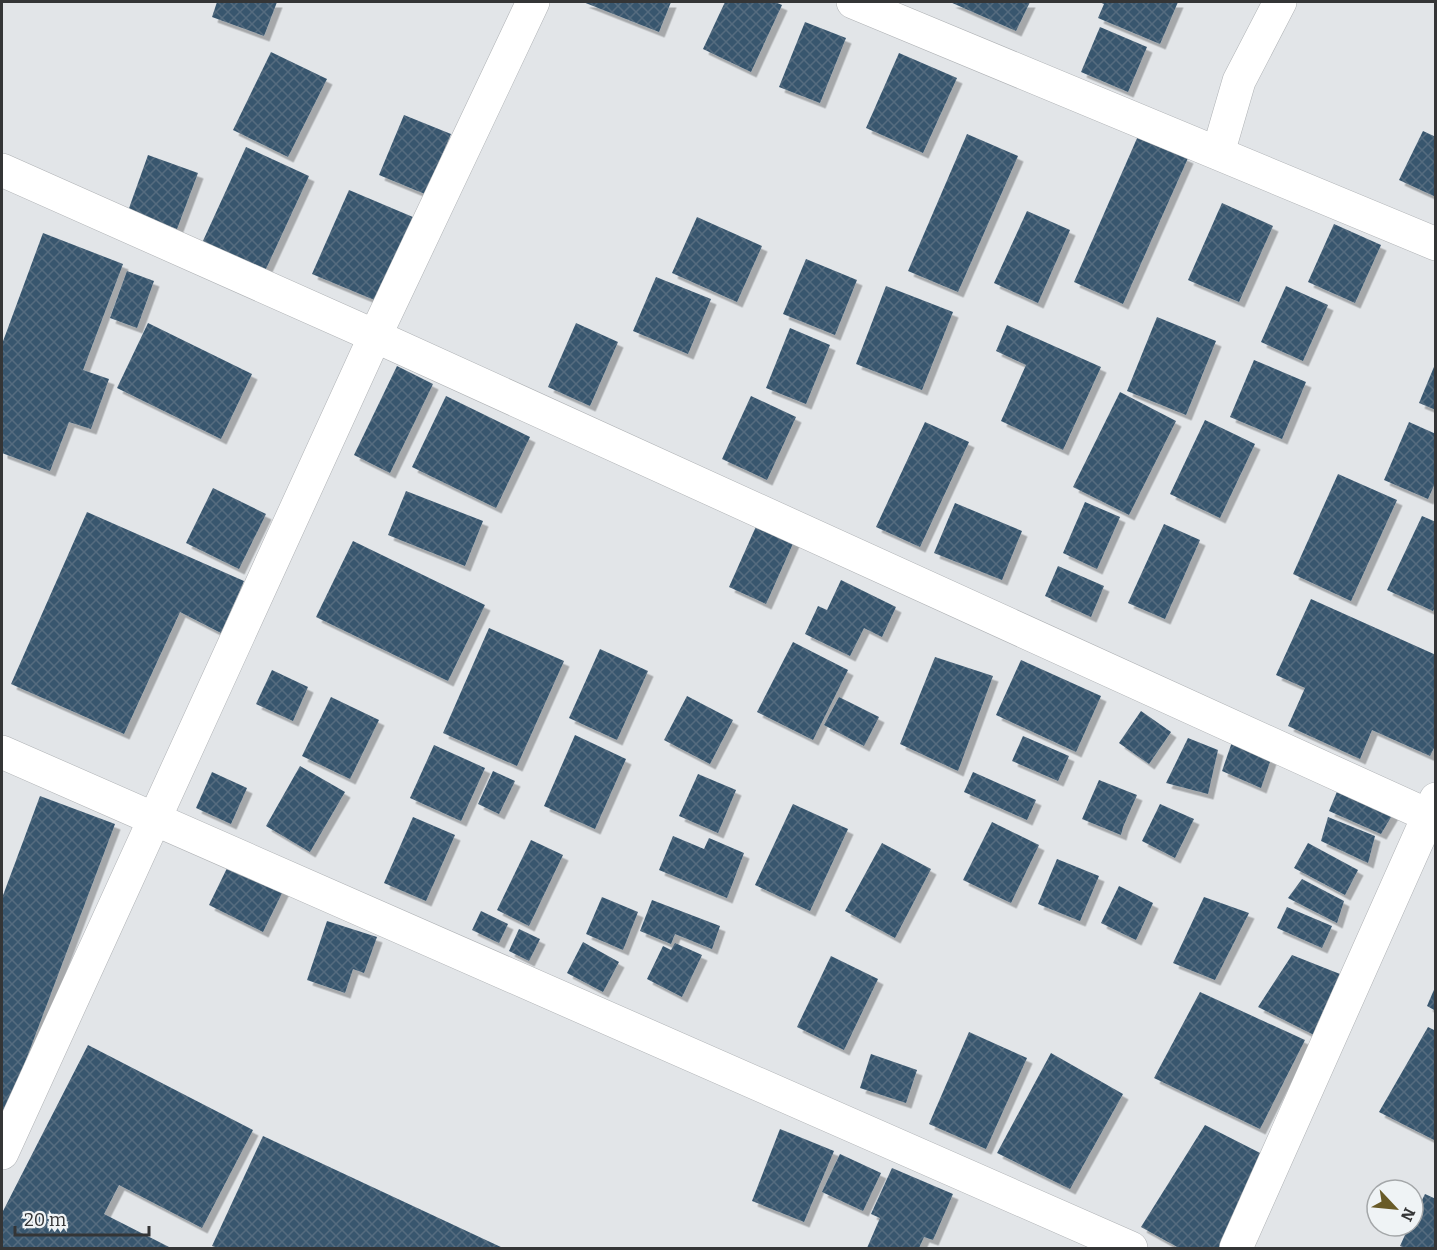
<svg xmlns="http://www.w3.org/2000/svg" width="1437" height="1250" viewBox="0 0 1437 1250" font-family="Bitter,serif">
<defs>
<pattern id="building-cross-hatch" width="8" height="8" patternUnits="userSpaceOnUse" patternTransform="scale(1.5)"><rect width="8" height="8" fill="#39566e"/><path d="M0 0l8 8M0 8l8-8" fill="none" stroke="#546c7f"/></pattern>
<filter id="shadow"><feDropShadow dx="5.5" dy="5.5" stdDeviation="0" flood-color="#0004"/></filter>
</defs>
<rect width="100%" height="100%" fill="#e2e5e8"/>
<g fill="url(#building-cross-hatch)" filter="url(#shadow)">
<polygon points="217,2 277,2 264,36 212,17"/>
<polygon points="583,2 671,2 659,32"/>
<polygon points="725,2 775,2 782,5 751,72 703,49"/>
<polygon points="950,2 1030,2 1016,31"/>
<polygon points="1099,2 1178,2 1160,44 1098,18 1104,4"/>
<polygon points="805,22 846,38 820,103 779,87"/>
<polygon points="1100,27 1147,47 1128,92 1081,72"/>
<polygon points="271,52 327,79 288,157 233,130"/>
<polygon points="899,53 957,78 923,153 866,128"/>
<polygon points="404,115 451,134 425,194 379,175"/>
<polygon points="1423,131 1436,137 1436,197 1399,180"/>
<polygon points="967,134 1018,156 958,292 908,271"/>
<polygon points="1138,136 1188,158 1123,304 1074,282"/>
<polygon points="246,147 309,176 265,271 202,243"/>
<polygon points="148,155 198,173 177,229 128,211"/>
<polygon points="349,190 420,220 384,304 312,274"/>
<polygon points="1222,203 1273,226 1239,302 1188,280"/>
<polygon points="1027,211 1070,230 1038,303 994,283"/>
<polygon points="697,217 762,246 737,302 672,273"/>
<polygon points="1334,224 1381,245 1355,303 1308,282"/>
<polygon points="43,233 123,264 83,370 109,379 91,429 69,422 50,471 2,453 2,344"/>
<polygon points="806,259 857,280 835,335 783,314"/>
<polygon points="127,271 154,281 137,328 110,318"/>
<polygon points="656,277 711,299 688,354 633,331"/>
<polygon points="886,286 953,312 922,390 856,364"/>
<polygon points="1286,286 1328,305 1303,361 1261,342"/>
<polygon points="1157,317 1216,341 1186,415 1127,391"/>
<polygon points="148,323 252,374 221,439 117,388"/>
<polygon points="576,323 618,342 590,406 548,387"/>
<polygon points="1007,325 1101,367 1063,450 1001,421 1026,365 996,351"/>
<polygon points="790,328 830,345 806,404 766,388"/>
<polygon points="1254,360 1306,382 1282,439 1230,417"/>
<polygon points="1436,362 1436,410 1419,403"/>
<polygon points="397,366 433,384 390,473 354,455"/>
<polygon points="1120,392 1176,421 1129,515 1073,487"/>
<polygon points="446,396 530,437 496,508 412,467"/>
<polygon points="751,396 796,417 767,480 722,459"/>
<polygon points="1205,420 1255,444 1220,518 1170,494"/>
<polygon points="925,422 969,442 920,547 876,527"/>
<polygon points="1409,422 1436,434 1436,481 1428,499 1384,480"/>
<polygon points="1338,474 1397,500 1351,601 1293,574"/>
<polygon points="213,488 266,514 239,569 186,543"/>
<polygon points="406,491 483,521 465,566 388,535"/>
<polygon points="1085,502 1120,517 1097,569 1063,553"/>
<polygon points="955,503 1022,531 1002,580 934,553"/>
<polygon points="87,512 244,581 221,633 180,612 124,734 11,684"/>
<polygon points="1422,516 1436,522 1436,605 1433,611 1387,590"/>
<polygon points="758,522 795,539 766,604 729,587"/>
<polygon points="1164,524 1200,540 1165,619 1128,603"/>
<polygon points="353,541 485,605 448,681 316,617"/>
<polygon points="1058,566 1104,586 1091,617 1045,596"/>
<polygon points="841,580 896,607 882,637 864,628 850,656 805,634 818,606 827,610"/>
<polygon points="1311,599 1436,655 1436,744 1430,756 1372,730 1360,759 1288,726 1305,688 1276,675"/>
<polygon points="489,628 564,661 517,766 443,733"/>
<polygon points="793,642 848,670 813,740 757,712"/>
<polygon points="600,649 648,671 617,740 569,718"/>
<polygon points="935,657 993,676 958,771 900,744"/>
<polygon points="1021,660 1101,696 1076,752 996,715"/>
<polygon points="272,670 308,687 293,721 256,704"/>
<polygon points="687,696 733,720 710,764 664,740"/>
<polygon points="331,697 379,720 350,779 302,756"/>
<polygon points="839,697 879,717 864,746 824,725"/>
<polygon points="1141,711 1171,732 1149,764 1119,743"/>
<polygon points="575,735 626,759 595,829 544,806"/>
<polygon points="1023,736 1069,756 1058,781 1012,761"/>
<polygon points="1188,738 1218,750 1208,794 1166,783"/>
<polygon points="1232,742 1271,759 1261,788 1222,771"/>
<polygon points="434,745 485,768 461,821 410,798"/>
<polygon points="300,766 345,792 310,852 266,826"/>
<polygon points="493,771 515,781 499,814 478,804"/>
<polygon points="212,772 247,788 231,824 196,808"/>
<polygon points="973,772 1036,800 1027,820 964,792"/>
<polygon points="698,774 736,790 718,833 679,816"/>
<polygon points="1343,777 1397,807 1381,834 1329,811"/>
<polygon points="1099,780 1137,795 1123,827 1121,835 1082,819"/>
<polygon points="40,796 115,824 4,1118 2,1117 2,898"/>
<polygon points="793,804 848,829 810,911 755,885"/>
<polygon points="1160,804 1194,819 1175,858 1142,841"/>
<polygon points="413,817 455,835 426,901 384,883"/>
<polygon points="1328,817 1375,836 1368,863 1321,841"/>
<polygon points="992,822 1039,845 1011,903 963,880"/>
<polygon points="673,836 704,849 709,838 744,853 727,898 659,870"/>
<polygon points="531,840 563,855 529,926 497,910"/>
<polygon points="882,843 931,869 895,938 845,911"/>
<polygon points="1308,843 1358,870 1345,895 1294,868"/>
<polygon points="1057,859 1099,876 1080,921 1038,904"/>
<polygon points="231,860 285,887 263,932 209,905"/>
<polygon points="1302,879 1344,901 1337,923 1288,898"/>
<polygon points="1119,886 1153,903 1136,940 1101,923"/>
<polygon points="602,897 638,912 623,950 586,934"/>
<polygon points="1204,897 1249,913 1215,980 1173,963"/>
<polygon points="652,900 720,926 712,949 675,934 671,944 640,931"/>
<polygon points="1287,907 1332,926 1322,948 1277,928"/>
<polygon points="481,911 508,924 499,943 472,930"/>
<polygon points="327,921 377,937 364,973 353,969 345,993 307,980"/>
<polygon points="519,929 540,939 529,961 509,951"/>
<polygon points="583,942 619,962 603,992 567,973"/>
<polygon points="675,943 702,955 682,997 647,979 663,946 671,950"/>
<polygon points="1292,955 1340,974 1316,1027 1314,1035 1258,1007"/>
<polygon points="831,956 878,979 844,1050 797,1027"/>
<polygon points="1436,985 1436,1011 1427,1006"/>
<polygon points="1200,992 1305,1040 1260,1129 1154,1078"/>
<polygon points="1428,1027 1436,1031 1436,1141 1379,1112"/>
<polygon points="969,1032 1027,1058 986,1149 929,1124"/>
<polygon points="88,1045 253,1130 202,1228 119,1185 104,1214 171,1248 2,1248 2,1213"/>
<polygon points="1051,1053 1123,1094 1070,1189 997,1153"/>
<polygon points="871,1054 917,1070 906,1103 860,1088"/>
<polygon points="1205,1125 1268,1157 1223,1248 1179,1248 1141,1227"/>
<polygon points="780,1129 834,1151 804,1222 752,1201"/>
<polygon points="263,1136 503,1248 218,1248 212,1246"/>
<polygon points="840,1154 881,1173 863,1211 822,1192"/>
<polygon points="892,1168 953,1194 933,1240 924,1237 919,1248 867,1248 880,1218 871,1214"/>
<polygon points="1425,1194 1436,1199 1436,1248 1405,1248 1400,1246 1409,1226 1413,1226 1413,1218"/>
</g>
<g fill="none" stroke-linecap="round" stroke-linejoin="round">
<g stroke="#afb2b5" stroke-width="34">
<g id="minor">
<polyline points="853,2 1436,244"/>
<polyline points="1218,153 1239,81 1280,2"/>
<polyline points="2,170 375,336 1436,819"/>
<polyline points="2,752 1131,1248"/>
<polyline points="2,1153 375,336 533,2"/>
<polyline points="1236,1248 1436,799"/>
</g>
</g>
<use href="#minor" stroke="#fff" stroke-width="33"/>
</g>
<rect width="1437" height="1250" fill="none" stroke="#343536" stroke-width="6"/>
<g transform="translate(1395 1208) rotate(116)"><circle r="28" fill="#eff3f5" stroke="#a4a7a9" stroke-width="1.5"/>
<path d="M0-4.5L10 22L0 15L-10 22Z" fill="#695b28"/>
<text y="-9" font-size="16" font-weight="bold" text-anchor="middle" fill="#343536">N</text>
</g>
<path d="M15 1226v9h134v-9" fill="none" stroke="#343536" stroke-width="3"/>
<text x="24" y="1226" font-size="18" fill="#343536" stroke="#eff3f5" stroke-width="4.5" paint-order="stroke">20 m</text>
</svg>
